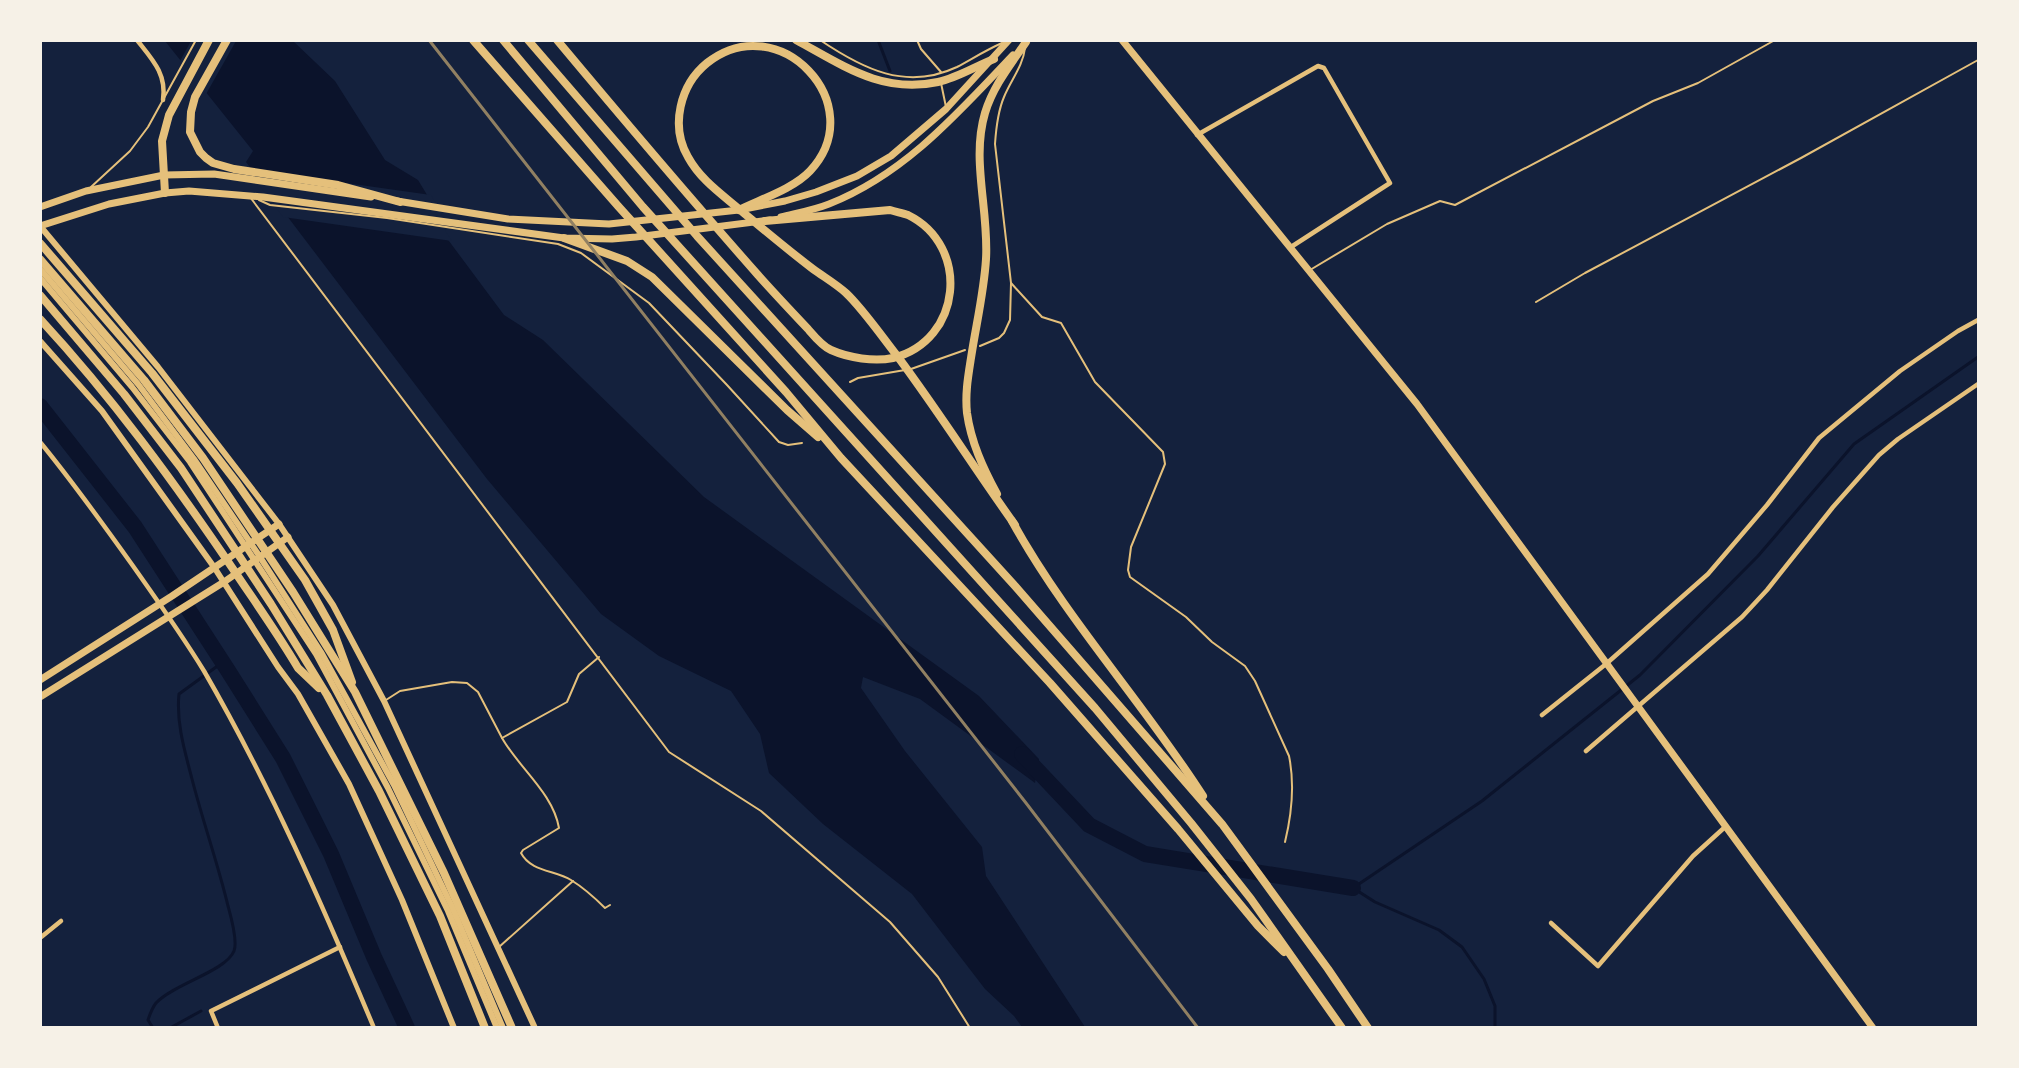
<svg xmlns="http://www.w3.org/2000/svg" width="2019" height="1068" viewBox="0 0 2019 1068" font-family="'Source Sans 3',sans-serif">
<rect width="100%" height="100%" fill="#14213d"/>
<polygon fill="#0b132b" points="165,41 293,41 335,81 385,160 418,180 438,213 443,233 504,315 543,340 704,497 979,696 1039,759 1035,783 920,699 863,677 861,688 905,751 982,847 986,876 1085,1027 1022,1027 1014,1016 985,989 912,894 823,824 769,773 760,734 731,691 659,656 601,614 487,479 246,162 253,151"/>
<g fill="#14213d">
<polygon points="191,41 236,41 205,96 179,63"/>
<polygon points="247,169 431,195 441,212 446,232 452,241 283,217"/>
</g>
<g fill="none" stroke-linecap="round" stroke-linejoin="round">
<g stroke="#0b132b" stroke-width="3">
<polyline points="878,40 890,71"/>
<path d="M153 1028 148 1020C150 1014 152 1008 156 1003 174 984 226 971 234 951 238 941 231 917 228 906 218 864 203 822 192 779 185 752 176 723 179 694L223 662"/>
<polyline points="170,1028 201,1011"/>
<polyline points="1495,1028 1495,1006 1484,979 1462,947 1439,930 1375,902 1353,888 1482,801 1640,675 1758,556 1854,444 1978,357"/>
</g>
<g stroke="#0b132b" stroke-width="16">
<polyline points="40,406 135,527 227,669 283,758 331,854 374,957 407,1028"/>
<polyline points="1022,754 1089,825 1145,854 1353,888"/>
</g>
<g stroke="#e5c07b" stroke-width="2">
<path d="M820 40C863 69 906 91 957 67 972 59 986 50 1002 43"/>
<polyline points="917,40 921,49 941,72"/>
<polyline points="941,83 946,107"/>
<polyline points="91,187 130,151 148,127 196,40"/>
<polyline points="250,197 669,752 761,811 890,922 938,977 970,1028"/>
<polyline points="259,200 270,205 387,218 558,244 581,253 649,303 727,385 779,442 788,445 802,443"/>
<polyline points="1310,270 1387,224 1440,201 1455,205 1653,101 1698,83 1775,40"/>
<path d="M1011 283 1042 317 1061 323 1095 382 1163 452 1165 464 1131 547 1128 570 1130 577 1186 617 1212 642 1245 666 1255 681 1289 756C1295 785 1292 813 1285 842"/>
<polyline points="1536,302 1585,273 1801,158 1978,60"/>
<path d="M980 346 999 338 1004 333 1010 320 1011 283 995 144C996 129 998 111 1004 97 1011 80 1023 66 1025 48"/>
<polyline points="911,369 965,350"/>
<polyline points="850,382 858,378 905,370"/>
<polyline points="386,700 400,691 452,682 467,683 478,692 502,738 567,702 579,674 599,657"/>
<path d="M502 738C519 768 553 793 559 828L523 850 521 853C531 872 555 870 571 880 584 888 595 898 605 908L610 905"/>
<polyline points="499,947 573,881"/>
</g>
<g stroke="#e5c07b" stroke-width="4.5">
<path d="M137 40C152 59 167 74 163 100"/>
<polyline points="1197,135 1318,66 1324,68 1390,183 1291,247"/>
<path d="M40 442C73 482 103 524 133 566 157 600 182 635 204 671 270 785 323 906 374 1028"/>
<polyline points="1542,715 1606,664 1708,574 1767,505 1819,438 1900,371 1958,331 1978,320"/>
<polyline points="1586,751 1742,617 1767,590 1833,507 1879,455 1898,439 1978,384"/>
<polyline points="1551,923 1598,966 1693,856 1725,827"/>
<polyline points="40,938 61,921"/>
<polyline points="218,1028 211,1011 340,947"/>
</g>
<g stroke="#e5c07b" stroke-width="6">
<polyline points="40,226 158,367 279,524 333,605 384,701 535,1028"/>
<polyline points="40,269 138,384 194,459 260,557 321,652 394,785 453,909 503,1028"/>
<polyline points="40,278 132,387 190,462 316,654 388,788 448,911 497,1028"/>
<polyline points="40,341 102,411 214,567 278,667 298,694 349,784 402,900 454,1028"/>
</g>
<g stroke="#e5c07b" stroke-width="7">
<polyline points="1122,40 1417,404 1873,1028"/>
<polyline points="397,201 508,219 609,224 739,210 785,201 816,192 857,176 891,156 946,109 1009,40"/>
<polyline points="40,207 86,191 164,175 214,174 371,197"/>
<path d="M781 217C797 213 814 210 829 204 905 174 958 113 1013 55"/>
<polyline points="40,226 109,204 165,193 189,191 263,197 564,238 612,239 636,237 770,220"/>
<polyline points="40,680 172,596 279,524"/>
<polyline points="40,697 224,582 288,537"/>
</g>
<g stroke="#e5c07b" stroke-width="8">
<polyline points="40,243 152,373 237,483 305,580 333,630 352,682"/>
<polyline points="40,259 144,380 203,458 293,592 355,692 444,873 512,1028"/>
<polyline points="40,295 124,394 181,468 271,604 327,695 379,791 440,916 485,1028"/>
<path d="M40 319C112 397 174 482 233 569 255 602 278 634 298 668L319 688"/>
</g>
<g stroke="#e5c07b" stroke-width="8">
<polyline points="227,40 195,97 191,112 190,132 200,152 206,158 213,163 234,169 338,185 400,202"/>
<polyline points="473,40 618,206 786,392 841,458 1050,683 1178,829 1258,926 1284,952"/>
<polyline points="503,40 643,207 1095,708 1191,823 1251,899 1342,1028"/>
<polyline points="528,40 697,236 1015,586 1222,824 1328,969 1368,1028"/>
<path d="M557 40C623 119 690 198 758 275 774 293 791 311 808 329 814 336 822 346 831 350 849 358 874 362 893 358 962 341 971 246 908 215 903 213 896 212 890 210L765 221"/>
<path d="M796 40C844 66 882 94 938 82 957 78 976 66 994 59"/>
<polyline points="165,193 162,141 169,115 209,40"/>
<path d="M739 210C761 199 793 189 810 171 872 105 779 6 707 63 680 85 670 126 688 157 700 179 720 193 739 209 763 229 788 250 813 269 824 277 836 284 846 293 863 309 883 338 898 357 939 412 975 469 1015 525"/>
<polyline points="564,238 627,261 652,277 787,410 818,437"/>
<path d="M997 494C983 468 971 442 967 413 965 394 968 377 971 358 976 325 984 292 986 259 989 210 971 160 985 113 993 86 1011 64 1026 42"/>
<path d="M1012 521C1066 619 1143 702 1203 796"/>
</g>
<polyline stroke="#918062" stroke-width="3" points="429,40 1026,803 1198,1028"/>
</g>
<rect width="2019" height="1068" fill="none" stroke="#f6f1e7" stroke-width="84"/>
</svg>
